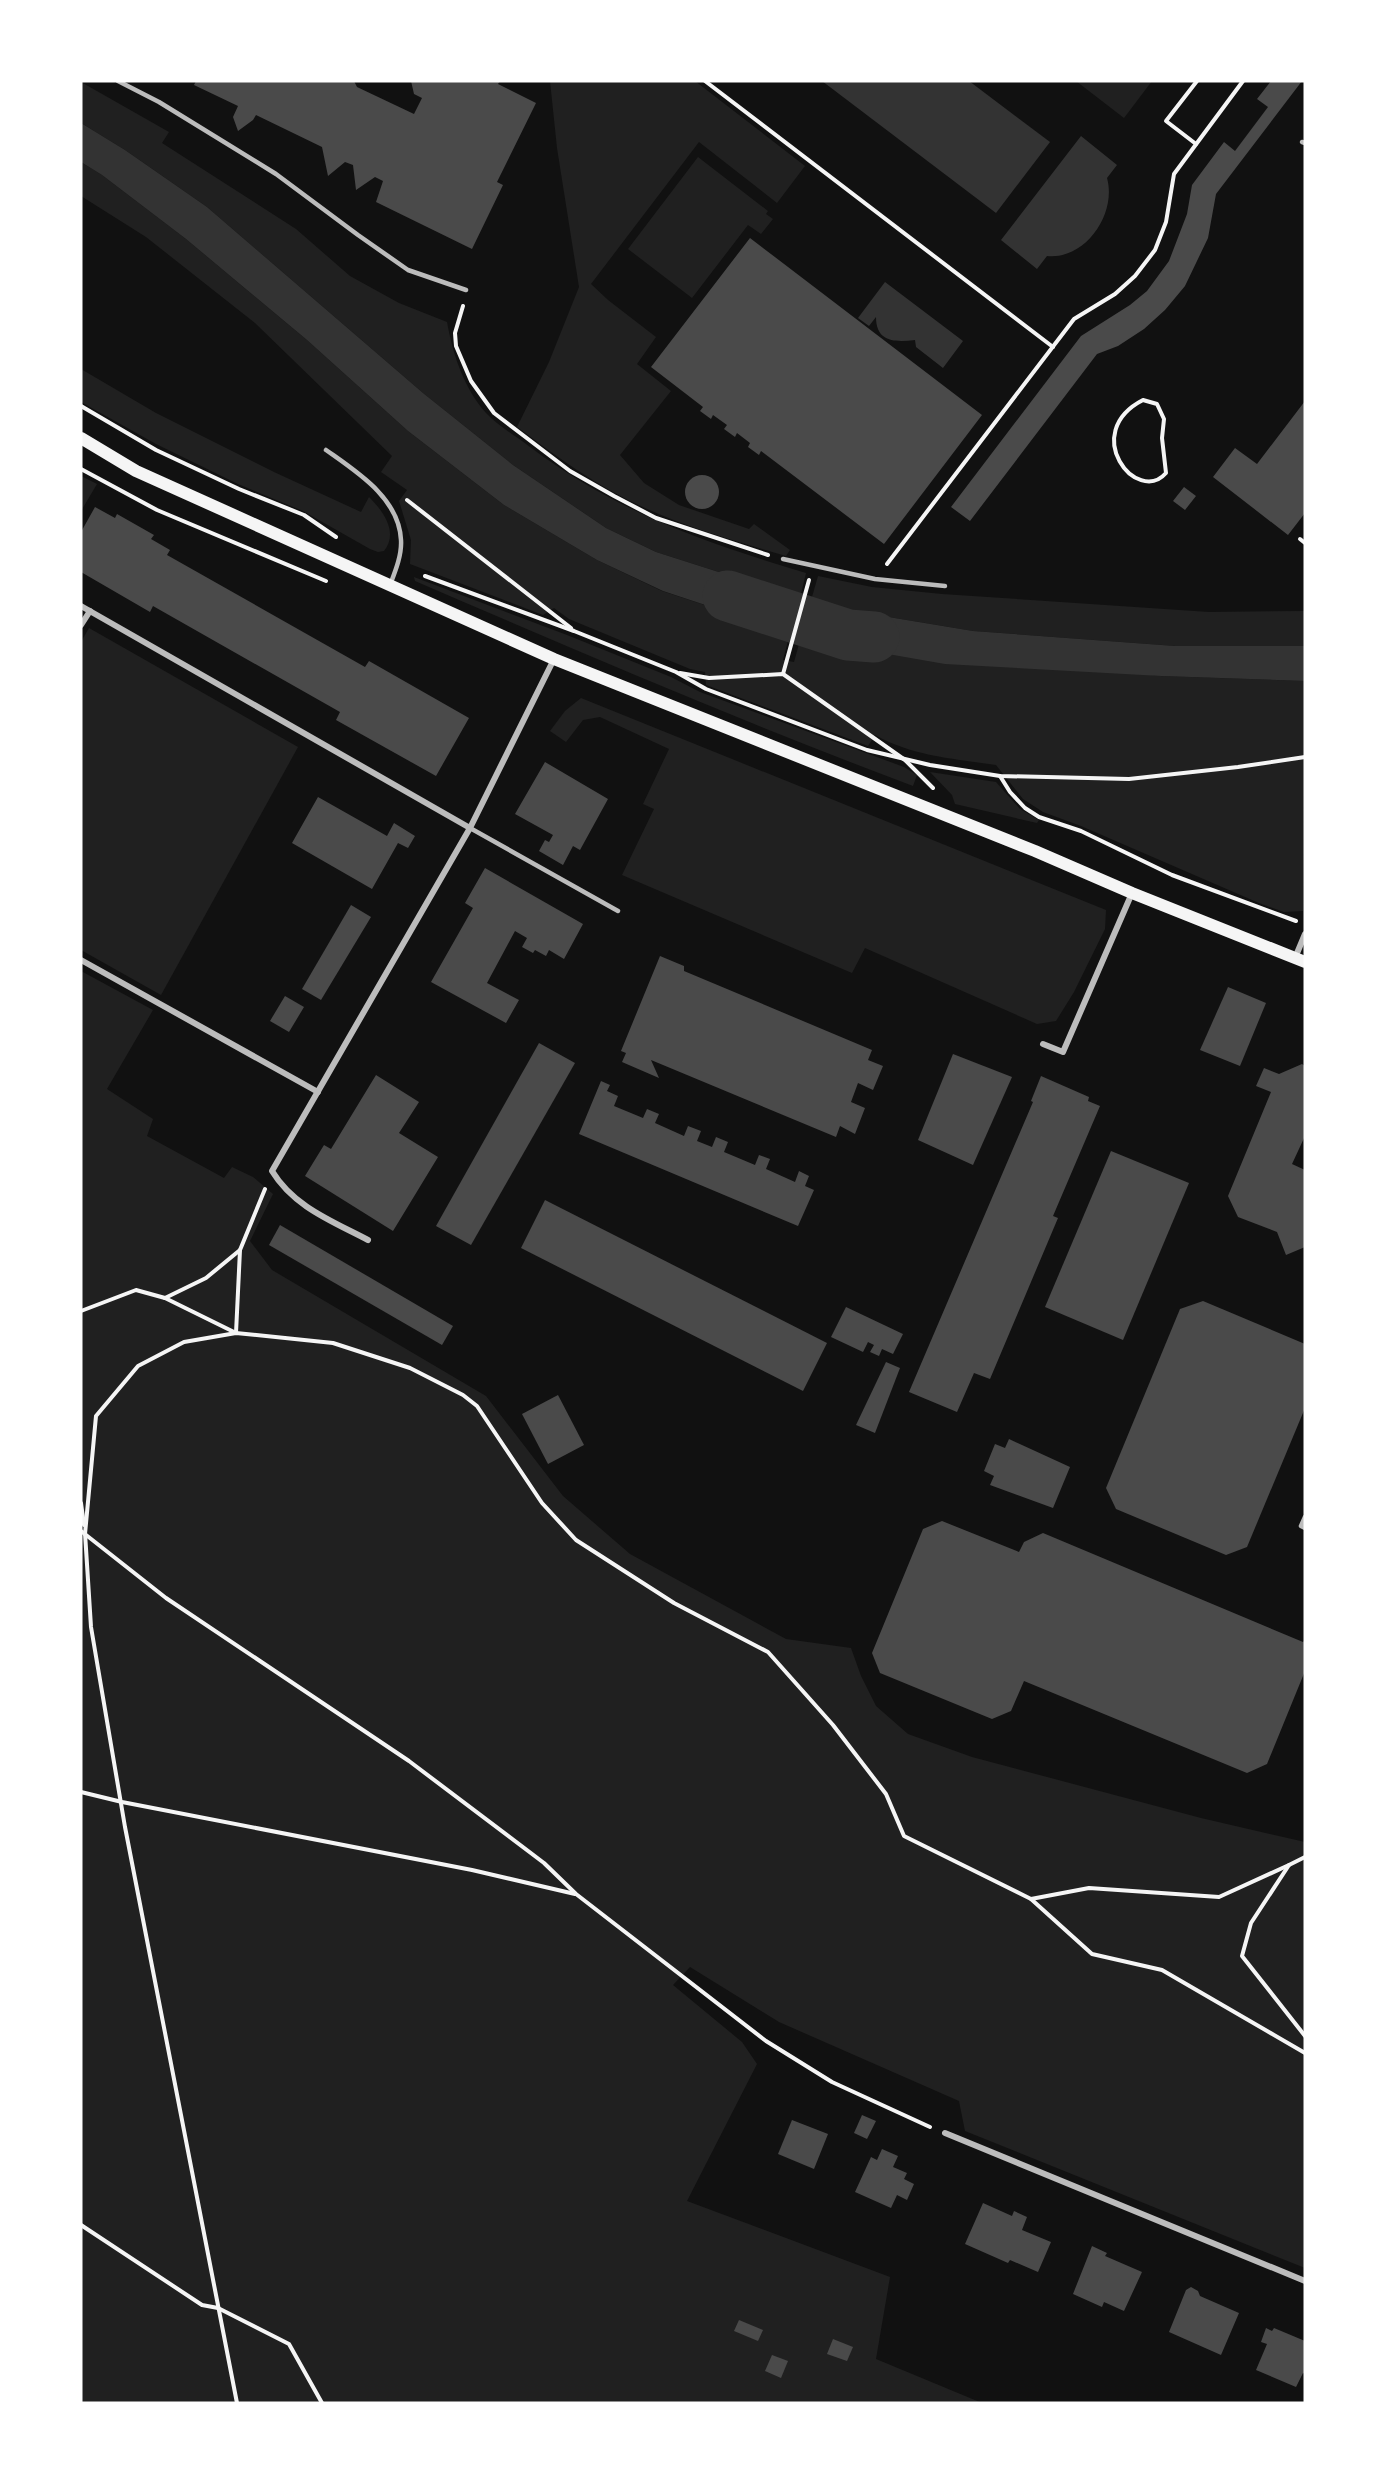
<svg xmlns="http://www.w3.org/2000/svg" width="1386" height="2484" viewBox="0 0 1386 2484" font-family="Helvetica,sans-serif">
<rect width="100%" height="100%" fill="#111"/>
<g fill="#202020">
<path d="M550 81H695L805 166 777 203 699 142 591 284 608 300 656 337 637 364 671 391 620 455 644 483 679 505 749 529 754 524 790 550 786 556C728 539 667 522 613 492 579 473 548 450 517 427L549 362 579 287 557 148Z"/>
<polygon points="1076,81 1152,81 1124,118"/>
<path d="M81 82 169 132 162 143 296 229 350 276 399 303 447 322C453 355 464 388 486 413 498 426 516 436 530 447 617 512 703 542 806 573L800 598 656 552 606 528 513 465 423 393 207 207 125 150 81 123Z"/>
<polygon points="698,157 768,211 766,214 773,219 761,234 748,225 692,298 628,249"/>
<path d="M81 162 102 175 186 239 307 340 408 431 504 505 597 560 662 591 790 633 783 660 794 662 801 637 842 646 1161 676 1305 681 1303 911 1284 912 1259 903 1081 826 1043 812 1023 799 996 765C955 759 912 756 875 735L868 746 706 685 705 672 690 669 569 619 554 608 543 615 410 564 411 540 399 501 407 490 381 472 392 456 255 323 146 237 81 196Z"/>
<path d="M81 369 156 413 274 472 361 512 369 497C383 511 399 532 384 551L378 552 370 549 303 511 238 484 156 444 81 402Z"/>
<polygon points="81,476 97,484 81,511"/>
<polygon points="818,576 872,587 942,594 1209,612 1305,611 1305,646 1175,646 973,631 810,604"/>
<path d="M414 577 567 635 671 677 700 692 904 767 917 775 913 786C745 723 580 652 415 581Z"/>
<polygon points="89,628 298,747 161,995 81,950 81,642"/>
<polygon points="581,698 1106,910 1105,929 1074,992 1056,1021 1037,1024 865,948 852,973 622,875 654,809 643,804 669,749 600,717 583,720 566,742 550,731 565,711"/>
<polygon points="930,772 996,782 1020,809 1039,820 1037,823 955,804 952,795"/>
<polygon points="81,971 153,1010 107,1089 153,1119 147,1136 224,1178 232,1167 253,1177 273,1194 250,1241 272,1270 486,1396 563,1496 630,1554 786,1639 851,1648 861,1676 876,1706 908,1734 972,1757 1201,1818 1305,1842 1305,2268 965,2131 959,2101 779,2022 690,1967 673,1985 742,2042 757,2064 687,2201 890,2277 876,2359 982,2403 81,2403"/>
</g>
<g fill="#333">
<polygon points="822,81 969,81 1050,142 996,213"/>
<polygon points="81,123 125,150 207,207 423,393 513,465 606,528 656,552 800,598 790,633 663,591 597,560 504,505 408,431 307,340 186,239 102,175 81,162"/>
<path d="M1081 136 1117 165 1107 178C1117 213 1086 260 1047 256L1037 269 1001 240Z"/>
<path d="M885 282 963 341 943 368 916 347 915 340C896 342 876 343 876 317L869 326 858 318Z"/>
<polygon points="810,604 973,631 1175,646 1305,646 1305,681 1161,676 945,664 842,646 801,637"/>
</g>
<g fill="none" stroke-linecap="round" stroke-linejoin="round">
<polyline stroke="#333" stroke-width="51" points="728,596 848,635 874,637"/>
</g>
<g fill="#4a4a4a">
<polygon points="196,81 354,81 357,87 414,114 422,98 414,94 411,81 500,81 498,84 536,103 497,182 503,185 472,249 376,202 383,181 375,177 356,190 353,165 345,162 328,176 322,147 256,115 253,120 238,131 233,117 238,106 194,85"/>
<polygon points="1271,81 1302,81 1216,194 1208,238 1185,286 1165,310 1144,329 1118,346 1097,354 970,521 951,507 1081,336 1130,305 1147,291 1169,261 1187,214 1192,185 1224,142 1235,151 1268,107 1257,99"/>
<polygon points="750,238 982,415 884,544 761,451 759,455 748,447 750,443 737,433 735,437 724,429 727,425 713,415 711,419 700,411 703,407 651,367"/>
<polygon points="1305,401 1305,513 1288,535 1213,477 1235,448 1257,464"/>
<circle cx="702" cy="492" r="17"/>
<polygon points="1184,487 1196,496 1185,510 1173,501"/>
<polygon points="95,507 115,518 117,514 154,535 151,539 170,550 167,555 365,667 369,661 469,718 436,776 336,720 340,712 153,606 150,612 81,572 81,532"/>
<polygon points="545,762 608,799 580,850 573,846 563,865 539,851 545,840 549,842 553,835 515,814"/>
<polygon points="318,797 387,836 394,823 415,836 408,848 398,843 372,889 292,843"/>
<polygon points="485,868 583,924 564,959 549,950 546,956 535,950 533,953 522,947 527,938 515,931 487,983 519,1000 506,1023 431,982 473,908 465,903"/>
<polygon points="351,905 371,917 321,1000 302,989"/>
<polygon points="660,956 684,966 684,971 872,1050 868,1060 883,1066 873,1090 858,1083 851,1102 865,1108 855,1134 840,1126 836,1137 651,1060 659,1078 622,1062 626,1053 621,1051"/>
<polygon points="1228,987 1266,1003 1240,1066 1200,1050"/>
<polygon points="285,996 304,1007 289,1032 270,1021"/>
<polygon points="539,1043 575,1063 471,1245 436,1226"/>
<polygon points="953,1054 1012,1077 973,1165 918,1140"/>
<polygon points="1302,1064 1305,1066 1305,1136 1292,1164 1305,1170 1305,1247 1286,1255 1277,1232 1238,1217 1228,1196 1271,1092 1256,1086 1264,1068 1279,1074"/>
<polygon points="376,1075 419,1102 399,1133 438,1157 393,1231 305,1176 324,1145 331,1149"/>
<polygon points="1041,1076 1089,1097 1088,1101 1100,1106 1053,1216 1058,1218 990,1379 974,1373 957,1412 909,1392 1033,1102 1031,1101"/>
<polygon points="601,1081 610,1085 607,1091 618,1096 614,1106 643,1118 647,1109 659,1114 655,1123 684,1136 688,1126 701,1131 697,1141 712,1147 716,1137 728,1142 724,1152 755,1165 759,1155 770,1159 766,1169 795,1182 799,1171 809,1176 805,1186 814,1190 798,1226 579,1134"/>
<polygon points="1111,1151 1189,1183 1123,1340 1045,1307"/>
<polygon points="545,1200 827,1343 803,1391 521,1248"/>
<polygon points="280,1225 453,1326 442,1345 269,1245"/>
<polygon points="1203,1301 1305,1344 1305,1408 1247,1547 1226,1555 1116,1509 1106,1488 1180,1309"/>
<polygon points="846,1307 903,1334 893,1354 882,1349 879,1356 870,1352 874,1345 868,1342 863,1352 831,1337"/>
<polygon points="886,1362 900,1368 875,1433 856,1425"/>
<polygon points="558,1395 584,1445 548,1464 522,1414"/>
<polygon points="1009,1439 1070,1467 1053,1508 990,1485 994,1476 984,1471 995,1444 1005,1448"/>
<polygon points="942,1521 1019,1552 1024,1542 1043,1533 1303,1642 1305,1640 1305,1671 1267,1764 1247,1773 1024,1681 1011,1711 992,1719 880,1673 872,1653 923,1529"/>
<polygon points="862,2115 876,2121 867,2139 854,2133"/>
<polygon points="792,2120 828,2134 814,2169 778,2154"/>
<polygon points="882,2149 898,2156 893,2167 907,2173 904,2179 914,2184 907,2200 897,2195 891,2208 855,2192 871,2157 877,2160"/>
<polygon points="983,2203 1012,2216 1014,2211 1027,2217 1022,2230 1051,2242 1038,2272 1010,2260 1008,2263 965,2244"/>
<polygon points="1092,2246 1107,2253 1105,2256 1142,2272 1124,2311 1104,2302 1102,2307 1073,2294"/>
<polygon points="1191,2287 1198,2291 1200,2296 1239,2313 1221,2355 1169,2332 1186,2290"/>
<polygon points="739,2320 763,2330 758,2341 734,2331"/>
<polygon points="1266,2328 1272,2331 1274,2328 1305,2341 1305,2374 1303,2373 1296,2387 1256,2370 1267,2344 1261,2342"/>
<polygon points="833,2339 853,2347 847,2361 827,2354"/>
<polygon points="772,2355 788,2361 781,2378 765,2371"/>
</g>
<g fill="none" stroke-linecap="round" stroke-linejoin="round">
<g stroke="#f5f5f5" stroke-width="4">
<polyline points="705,81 1053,347"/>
<polyline points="1196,144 1166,121 1197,81"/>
<polyline points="463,306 455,333 456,346 471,381 494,413 570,471 614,496 656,518 768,555"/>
<path d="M1143 400 1157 404 1164 419 1162 438 1166 473C1137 506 1079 433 1143 400Z"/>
<polyline points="81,406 156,450 239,489 304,515 336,537"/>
<polyline points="81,469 157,510 326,581"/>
<polyline points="407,500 571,628"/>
<polyline points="1300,539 1305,543"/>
<polyline points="887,564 1074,319 1115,294 1135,276 1155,250 1166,222 1174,174 1243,81"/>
<polyline points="425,576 574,631 676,672 706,689 867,750 930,765 1000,776 1129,779 1238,767 1305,757"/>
<polyline points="680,673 709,678 783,674 905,760 933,788"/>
<polyline points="783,674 809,580"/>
<polyline points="1000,776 1010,792 1025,808 1039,817 1081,831 1172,875 1296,921"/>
<polyline points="165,1298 206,1278 240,1250 265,1189"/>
<polyline points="81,1311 136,1290 165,1298 236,1333 240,1250"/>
<polyline points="81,1503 84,1525"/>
<polyline points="81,1531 166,1598 409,1761 544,1863 576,1894 766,2041 832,2082 930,2127"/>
<polyline points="85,1533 91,1627 125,1827 237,2403"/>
<polyline points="85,1534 96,1416 138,1366 184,1342 236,1333 333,1343 410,1368 463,1395 477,1406 542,1503 576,1540 674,1603 768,1652 833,1725 886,1794 904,1836 1031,1899 1092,1954 1162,1970 1305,2053"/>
<polyline points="81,1792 122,1802 472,1870 575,1894"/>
<polyline points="1305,1857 1289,1865 1251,1923 1242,1956 1305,2036"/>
<polyline points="1031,1899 1089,1888 1219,1897 1289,1865"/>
<polyline points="81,2225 202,2305 218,2308 289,2344 322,2403"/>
</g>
<g stroke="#bcbcbc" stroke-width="4.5">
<polyline points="118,81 159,102 276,174 358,235 408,270 466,290"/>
<polyline points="1302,142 1305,143"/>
<path d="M326 450C357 472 399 498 401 540 402 555 395 572 390 585"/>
<polyline points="783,559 875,579 945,586"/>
<polyline points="470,828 618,911"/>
<polyline points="1305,1517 1301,1526 1305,1528"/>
</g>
<g stroke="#bcbcbc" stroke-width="6">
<polyline points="81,606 470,828"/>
<polyline points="81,625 90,611"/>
<polyline points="1295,958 1305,934"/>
<polyline points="81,960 318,1092"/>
<polyline points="1043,1044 1063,1052 1132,893"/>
<path d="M368 1240C332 1221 294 1207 272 1171L470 828 554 659"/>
<polyline points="945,2133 1305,2281"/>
</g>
<polyline stroke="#f5f5f5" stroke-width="12" points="81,438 136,471 554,659 1035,851 1132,893 1305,962"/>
</g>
<rect width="1386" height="2484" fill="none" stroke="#ffffff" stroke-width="165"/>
</svg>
